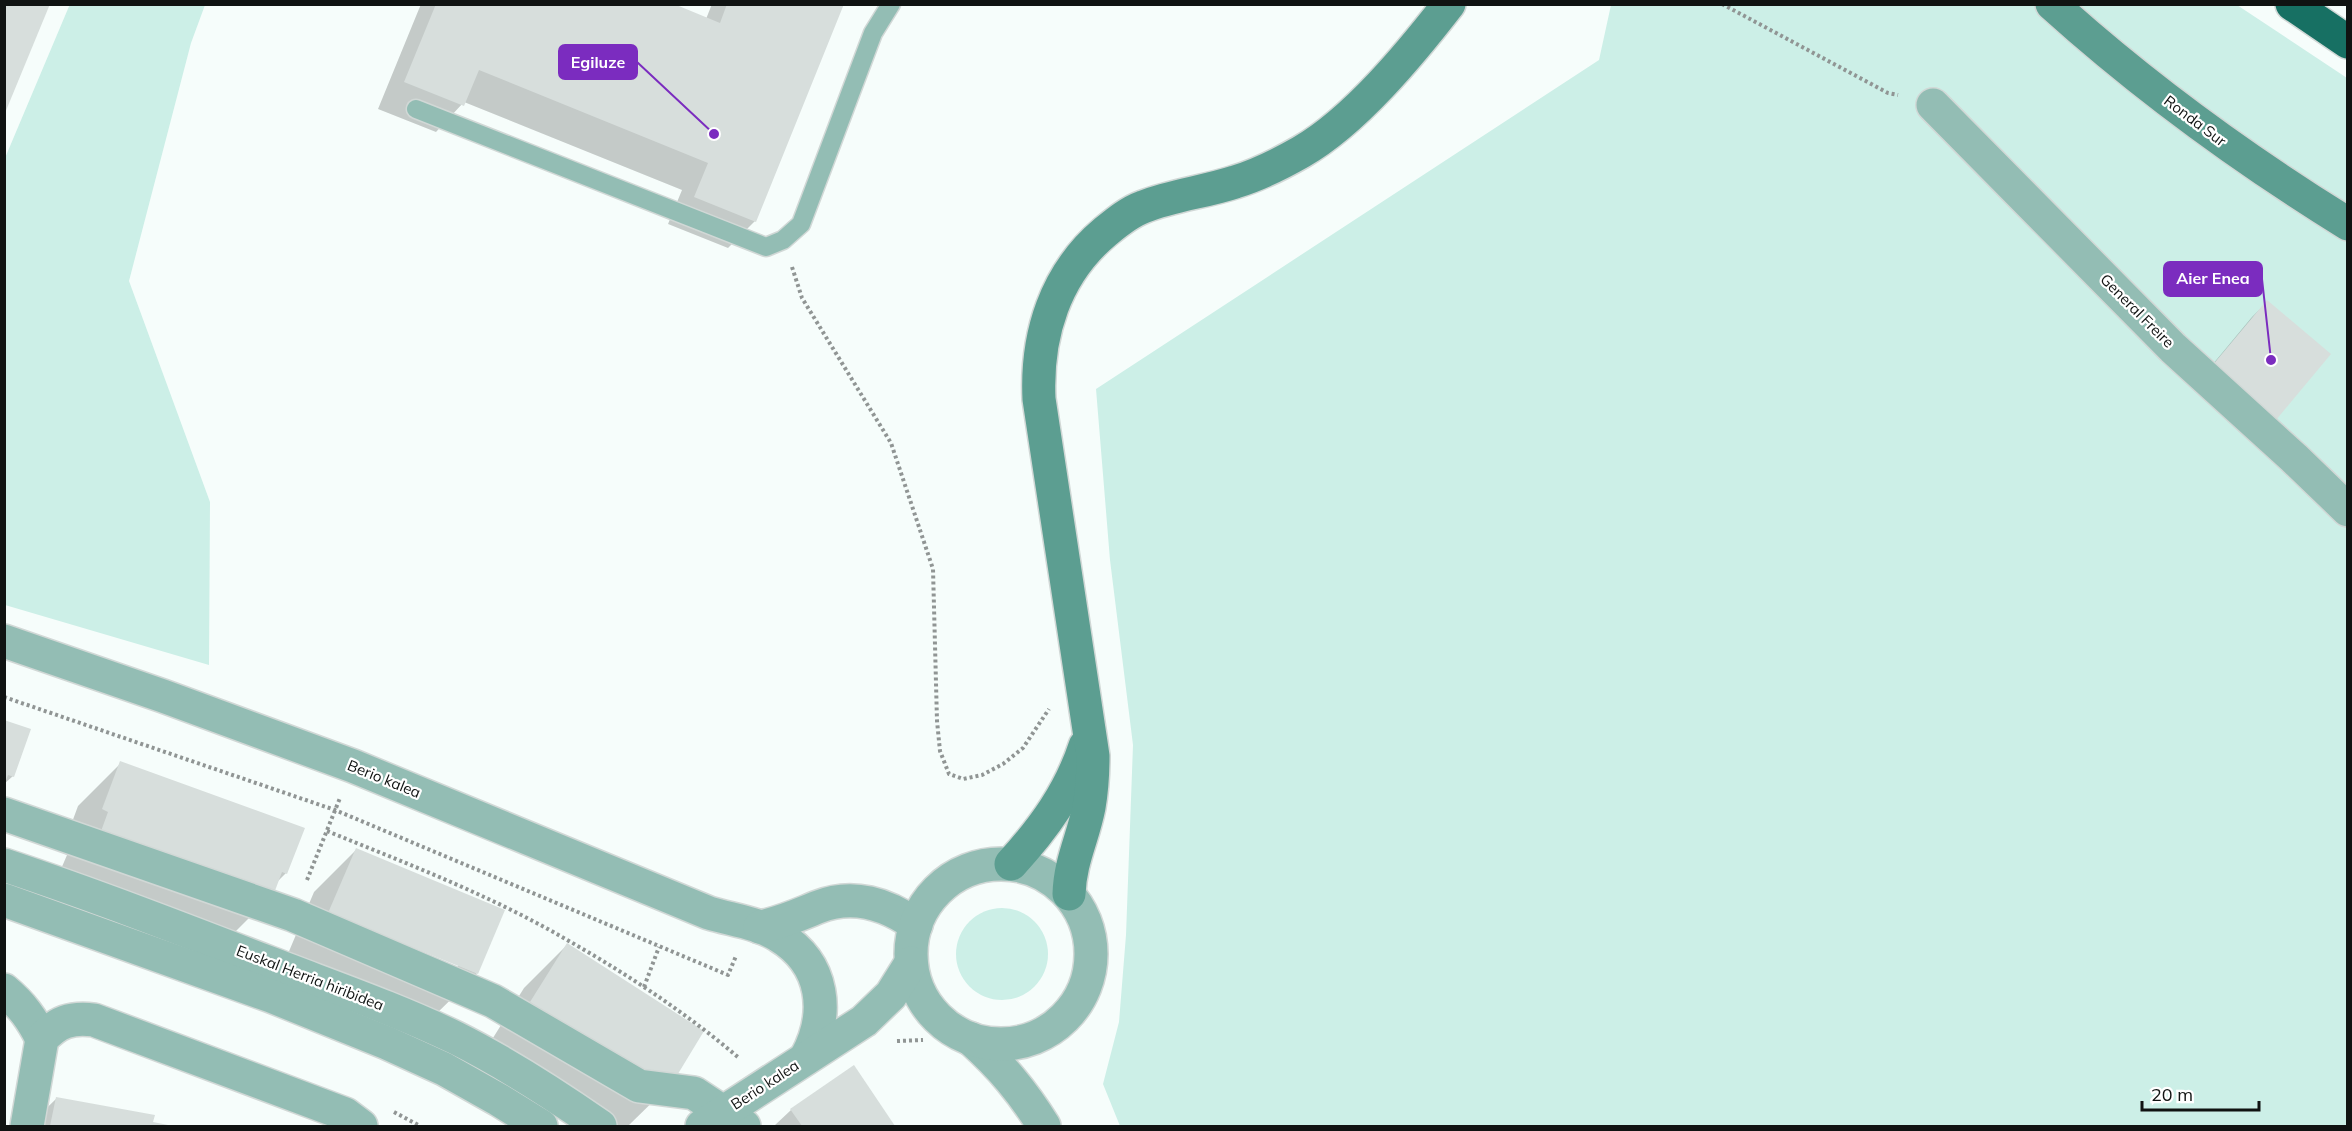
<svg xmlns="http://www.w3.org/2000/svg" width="2352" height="1131" viewBox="0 0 2352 1131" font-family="Mulish,sans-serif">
<rect width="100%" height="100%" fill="#f6fdfb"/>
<g fill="#ccefe7">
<polygon points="70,4 205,5 191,43 129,281 210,502 209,665 5,605 5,158"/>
<polygon points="1611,5 2237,5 2347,78 2347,1126 1120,1126 1103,1084 1119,1022 1126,935 1133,745 1110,560 1096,389 1599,60"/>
<circle cx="1002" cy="954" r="46"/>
</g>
<g fill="#0003" fill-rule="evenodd">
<polygon points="421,4 670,4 706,19 712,4 842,4 755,221 728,248 668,224 682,190 464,102 436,132 378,109"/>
<polygon points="2267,302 2329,354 2198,382 2252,317"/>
<polygon points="4,721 13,776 4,784"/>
<polygon points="121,763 286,873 277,882 272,895 229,938 58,876 67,855 61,852 78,806"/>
<path d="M356 850 477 974 434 1016 287 956 314 892ZM322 909 458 964V968L321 912Z"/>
<polygon points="567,945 669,1086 628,1126 615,1126 488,1046 524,988"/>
<polygon points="853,1067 893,1126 774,1126 791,1110"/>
<polygon points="56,1099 152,1123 171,1126 28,1126"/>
</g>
<g fill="#d7dedc">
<polygon points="4,4 50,4 5,113 4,113"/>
<polygon points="436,4 674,4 720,23 727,4 844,4 756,222 694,197 708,163 479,70 464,106 404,82"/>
<polygon points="2267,300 2331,354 2276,420 2211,367"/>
<polygon points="4,720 31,729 14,777 8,775 5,783"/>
<polygon points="120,761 305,828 287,874 282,872 273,896 100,834 108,812 102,809"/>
<polygon points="356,848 505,910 478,974 328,913"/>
<polygon points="567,943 704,1031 670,1087 664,1088 530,1002"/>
<polygon points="854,1065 895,1126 802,1126 790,1109"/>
<polygon points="56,1097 155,1115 153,1122 173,1126 50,1126"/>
</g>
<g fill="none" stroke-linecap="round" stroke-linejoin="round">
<g stroke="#d1d8d6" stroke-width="21">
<polyline id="service" points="416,109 766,247 783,240 801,224 873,33 891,4"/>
</g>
<g stroke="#d1d8d6" stroke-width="36">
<g id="minor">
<polyline points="1933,105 2173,348 2294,458 2348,510"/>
<path d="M4 641 163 696 353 766 709 913C732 920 759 923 779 936 825 964 830 1014 806 1058"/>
<polyline points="4,814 293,915 493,1001 639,1086 694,1093 744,1126"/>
<path d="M760 927C781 923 798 915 818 907 853 893 887 904 916 925"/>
<path d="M4 990C22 1005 32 1019 42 1039"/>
<path d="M971 1039C1002 1067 1022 1091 1044 1126"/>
<path d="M27 1126 42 1039C57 1022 71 1017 94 1020L345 1114 361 1126"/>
</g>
</g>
<g stroke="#d1d8d6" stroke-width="36">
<g id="tertiary">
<circle cx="1001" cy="954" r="90"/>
<path d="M4 865C94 895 182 929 270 963 332 987 396 1009 456 1038 506 1063 554 1094 600 1126"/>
<polyline points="4,900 271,996 387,1043 444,1069 499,1100 541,1126"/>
<polyline points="702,1126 864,1021 891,995 911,963"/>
</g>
</g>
<g stroke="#d1d8d6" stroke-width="36">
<g id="secondary">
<path d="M2052 4C2144 87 2243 159 2348 224"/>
<path d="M1011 864C1044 828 1070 792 1085 746"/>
<path d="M1069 894C1070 861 1083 838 1089 807 1092 790 1093 773 1093 756L1039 399C1036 335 1055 274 1105 232 1116 223 1129 212 1143 207 1173 195 1205 192 1235 182 1258 175 1280 164 1301 152 1355 121 1411 53 1449 4"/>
</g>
</g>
<g stroke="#d1d8d6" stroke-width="36">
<polyline id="motorway" points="2292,4 2348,42"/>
</g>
<g stroke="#909594" stroke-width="4" stroke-dasharray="3 3" stroke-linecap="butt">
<polyline points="1722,4 1888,93 1898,95"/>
<polyline points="792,267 802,298 891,443 933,569 937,721 940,751 949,774 963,779 982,775 1003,764 1023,748 1049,709"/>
<polyline points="4,697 335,810 728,975 736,956"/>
<path d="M327 831C403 862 482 892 555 933 619 969 683 1010 739 1058"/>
<polyline points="307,880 340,798"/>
<polyline points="644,987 659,947"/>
<polyline points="897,1041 923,1040"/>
<polyline points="394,1112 420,1126"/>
</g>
<use href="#service" stroke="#93bdb4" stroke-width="18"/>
<use href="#minor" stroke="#93bdb4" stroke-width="33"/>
<use href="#tertiary" stroke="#93bdb4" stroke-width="33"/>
<use href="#secondary" stroke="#5c9e91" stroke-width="33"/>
<use href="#motorway" stroke="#177063" stroke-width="33"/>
</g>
<g text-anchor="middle" stroke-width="4.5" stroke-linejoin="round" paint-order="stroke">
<g font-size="15" fill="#101312" stroke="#fff">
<text transform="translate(2195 121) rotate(37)" y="5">Ronda Sur</text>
<text transform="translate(2137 311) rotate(45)" y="5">General Freire</text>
<text transform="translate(384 779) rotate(22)" y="5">Berio kalea</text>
<text transform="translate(310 978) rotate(21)" y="5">Euskal Herria hiribidea</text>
<text transform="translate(765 1085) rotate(-33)" y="5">Berio kalea</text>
</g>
</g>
<path fill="none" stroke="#7b2cbf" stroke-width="2" d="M714 134L637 62M2271 360L2262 279"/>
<g fill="#7b2cbf" stroke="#fff" stroke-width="2">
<circle cx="714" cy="134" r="6"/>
<circle cx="2271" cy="360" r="6"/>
</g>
<g fill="#7b2cbf" stroke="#7b2cbf" stroke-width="2">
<rect x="559" y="45" width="78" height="34" rx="6"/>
<rect x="2164" y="262" width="98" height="34" rx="6"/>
</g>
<g font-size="16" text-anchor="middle" font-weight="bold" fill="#fff">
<text x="598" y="68">Egiluze</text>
<text x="2213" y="284">Aier Enea</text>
</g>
<rect width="2352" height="1131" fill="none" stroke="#101312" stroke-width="12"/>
<path d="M2142 1101v9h117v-9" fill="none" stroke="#101312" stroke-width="3"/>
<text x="2151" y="1101" font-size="18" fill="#101312" stroke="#ffffff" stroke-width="4.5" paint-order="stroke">20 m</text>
</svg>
